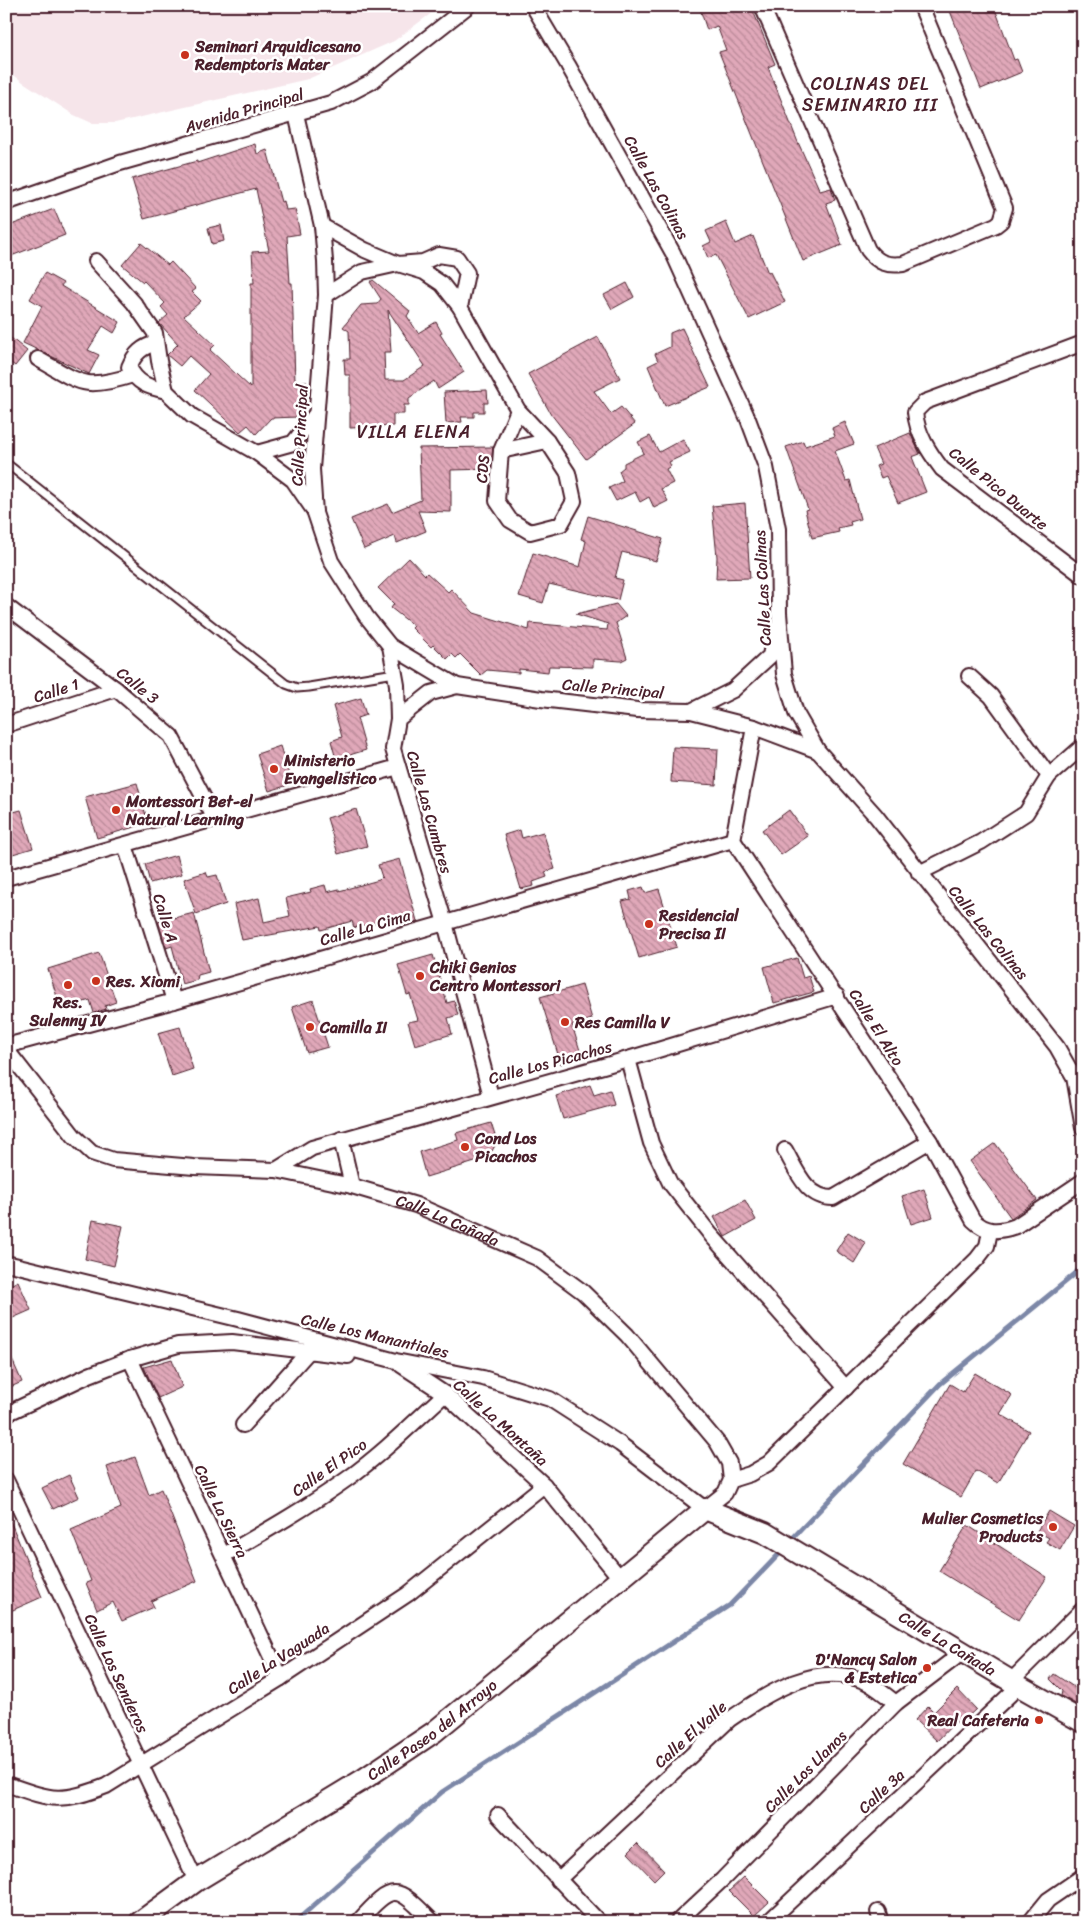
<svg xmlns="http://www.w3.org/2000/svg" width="1089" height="1928" viewBox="0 0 1089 1928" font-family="Sriracha,sans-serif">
<defs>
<pattern id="building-back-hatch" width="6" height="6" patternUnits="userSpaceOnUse" patternTransform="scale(1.25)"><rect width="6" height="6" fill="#e0a8b9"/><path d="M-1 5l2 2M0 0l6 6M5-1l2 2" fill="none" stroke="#b88897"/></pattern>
</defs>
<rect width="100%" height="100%" fill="#fff"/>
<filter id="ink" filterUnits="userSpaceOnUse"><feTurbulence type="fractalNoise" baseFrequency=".02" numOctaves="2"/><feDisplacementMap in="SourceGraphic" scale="10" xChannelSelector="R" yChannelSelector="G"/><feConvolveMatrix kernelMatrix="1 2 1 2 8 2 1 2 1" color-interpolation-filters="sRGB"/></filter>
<g filter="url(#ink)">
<polygon fill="#f6e5ea" points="6,6 441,6 394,41 308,79 115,123 92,123 74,115 23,82 6,69"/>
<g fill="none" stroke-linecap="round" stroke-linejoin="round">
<g stroke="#7c87a7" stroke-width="5">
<polyline points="789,1542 940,1384 1075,1274 1083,1264"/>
<polyline points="295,1922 442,1792 730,1605 784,1549"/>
</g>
</g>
<g fill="url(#building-back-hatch)" stroke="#4a1f2b" fill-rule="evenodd">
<polygon points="699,6 751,6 775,64 768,67 797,140 820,191 831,188 835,200 826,203 842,245 803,261 719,52 726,50 717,26 707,30"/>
<polygon points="948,6 994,6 1014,60 1017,59 1022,72 981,89"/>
<polygon points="255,144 257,154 267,150 281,202 284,201 286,210 295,209 300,234 287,236 290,283 292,283 295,382 306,381 306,403 298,403 298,417 271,418 256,434 248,425 240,432 195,390 209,374 189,356 180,366 167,355 178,344 159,323 168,315 161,307 165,303 144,281 143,282 122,265 141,243 168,265 171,262 196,289 192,292 201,301 184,316 215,345 210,350 251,388 251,283 254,283 252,252 269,251 256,189 144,219 132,179 197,161 197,163"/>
<polygon points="54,209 65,235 6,258 6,227"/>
<polygon points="726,222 735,244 753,236 768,273 770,272 785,302 749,319 716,255 708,258 703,246 711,242 706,231"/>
<polygon points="221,225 224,241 212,244 208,228"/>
<polygon points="45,273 63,283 61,286 120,322 114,333 103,326 88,350 99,355 89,374 23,343 42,306 30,299"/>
<path d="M373 280 410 311 407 316 418 333 436 322 442 333 440 334 464 372 438 389 434 381 409 398V405H404V414H393V426L350 428V375H345L344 359H350L349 331 343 327 361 305 377 304 381 299 370 282ZM388 310 425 366 404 380H385L384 352H391Z"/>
<polygon points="627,283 634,297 612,309 604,295"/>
<polygon points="682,328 710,387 665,406 648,366 658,361 655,354 670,347 670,333"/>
<polygon points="6,334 27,351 15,366 6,359"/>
<polygon points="598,337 620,378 594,391 611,414 621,407 635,424 586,459 551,414 528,374"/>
<polygon points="487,390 488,403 484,403 484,412 474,412 474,417 461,417 462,422 446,423 444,392"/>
<polygon points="845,422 854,444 835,451 846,481 850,480 860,519 850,522 851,525 838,528 839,532 812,538 805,510 808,509 786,447 803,441 805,446 835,436 832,428"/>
<polygon points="910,433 920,454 912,457 926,492 898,503 886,476 881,478 876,466 881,464 874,448"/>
<polygon points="650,436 659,452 683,439 690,452 669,462 671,466 666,469 673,483 661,489 668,501 654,508 649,497 640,502 635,492 616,501 609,488 623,481 619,471 624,467 624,463 644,453 638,442"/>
<polygon points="493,447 491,469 451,470 451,512 418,511 426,531 397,543 395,536 364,549 351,519 388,504 392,512 421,500 419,448"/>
<polygon points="745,503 750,578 716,579 717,557 712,506"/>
<polygon points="588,516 663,539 656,561 622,552 615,578 623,580 618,600 549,584 543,603 519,596 533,553 580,567 586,541 581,539"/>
<polygon points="409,558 425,575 427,573 448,592 451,589 474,613 529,630 530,623 607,630 608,624 576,614 616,604 626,616 616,623 627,658 621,661 593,659 593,667 549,666 548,672 519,669 519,673 487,670 481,675 460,654 456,658 452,654 447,659 433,645 431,647 412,628 414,626 391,608 394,604 378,588"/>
<polygon points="361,698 366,715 357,718 366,750 336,759 331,741 342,737 333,706"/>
<polygon points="280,746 292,784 269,791 257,754"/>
<polygon points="673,747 718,749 716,785 671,782"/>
<polygon points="137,783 148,823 97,838 85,797"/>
<polygon points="356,809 367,846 338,854 327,818"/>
<polygon points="21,810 33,848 6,856 6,814"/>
<polygon points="789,810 808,836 781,855 762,830"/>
<polygon points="520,830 522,838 543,832 555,869 545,872 547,877 533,882 534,886 521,889 504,835"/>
<polygon points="177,855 182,874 150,883 145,864"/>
<polygon points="400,859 417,921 397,926 395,918 354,928 352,921 321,930 320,926 242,940 234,904 259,898 264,922 290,916 286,898 311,892 310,889 325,885 327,892 339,889 339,891 379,880 382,877 378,865"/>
<polygon points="206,872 208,877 217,875 226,904 196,914 184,879"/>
<polygon points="643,887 645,893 659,889 677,947 639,958 622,901 631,899 629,891"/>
<polygon points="194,913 209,972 198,975 197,980 182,984 172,946 166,948 158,922"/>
<polygon points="99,953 116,1002 105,1006 106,1009 94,1013 90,1000 61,1009 48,969"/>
<polygon points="433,955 447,1003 454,1001 458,1015 448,1018 452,1034 415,1045 408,1022 418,1020 410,994 407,995 398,965"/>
<polygon points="797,958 803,978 809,976 814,992 774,1003 764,967"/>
<polygon points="582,985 592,1019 572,1025 582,1057 561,1064 540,997"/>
<polygon points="313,1000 328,1047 307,1053 292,1007"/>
<polygon points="180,1027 193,1069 172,1076 158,1033"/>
<polygon points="590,1085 594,1095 610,1090 614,1105 563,1119 556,1096"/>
<polygon points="491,1123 497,1142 488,1158 426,1177 419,1152 458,1140 456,1133"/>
<polygon points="995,1143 1037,1200 1011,1218 970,1161"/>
<polygon points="924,1189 933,1217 911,1224 902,1196"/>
<polygon points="745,1200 756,1220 725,1237 714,1217"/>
<polygon points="93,1220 123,1226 114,1266 85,1259"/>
<polygon points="848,1232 866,1243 854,1263 836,1251"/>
<polygon points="18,1281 31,1310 6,1321 6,1287"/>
<polygon points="6,1346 22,1382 6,1389"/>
<polygon points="172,1359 182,1387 158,1398 144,1367"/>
<polygon points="975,1373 1012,1395 1000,1414 1029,1431 998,1483 976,1471 961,1497 903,1464 950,1384 963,1392"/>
<polygon points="135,1457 149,1495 161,1489 197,1581 151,1601 154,1607 122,1621 113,1602 97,1610 86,1583 91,1581 71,1530 121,1508 107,1467"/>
<polygon points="69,1475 79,1497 53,1509 42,1488"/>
<polygon points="6,1511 42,1597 6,1613"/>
<polygon points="1049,1511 1074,1526 1060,1550 1046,1542 1049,1538 1037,1531"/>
<polygon points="967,1525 1047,1577 1019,1620 939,1571"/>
<polygon points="1054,1674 1083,1693 1083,1708 1061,1696 1062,1691 1050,1679"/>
<polygon points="957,1689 976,1709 959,1725 956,1721 937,1741 915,1720 928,1706 934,1712"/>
<polygon points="638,1843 664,1870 654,1880 628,1853"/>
<polygon points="744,1877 769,1902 754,1916 729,1891"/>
</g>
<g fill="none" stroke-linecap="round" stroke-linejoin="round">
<g stroke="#4a1f2b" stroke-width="11">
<polyline id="lane" points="6,463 286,684 297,688 309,687 395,673"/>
</g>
<g stroke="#4a1f2b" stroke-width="18">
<g id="street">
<polyline points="533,6 568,65 673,253 748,419 766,467 778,529 779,613 784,674 796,713 818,751 876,816 1057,1047 1074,1077 1083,1128"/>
<path d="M762 6 868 250C878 263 887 266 903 264L996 225 1001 221 1005 208 921 6"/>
<polyline points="296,114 322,226 325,261 326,295 312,469 315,513 331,561 366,616 390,646 457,686 541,699 637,710 691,711 733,690 770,656 775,629"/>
<polyline points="6,203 120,163 331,103 371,82 468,6"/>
<polyline points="322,226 365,250 398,264 423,262 439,255 457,258 467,273 460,307"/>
<polyline points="96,261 134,303 155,333 159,361 166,391 192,416 257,453 293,480 315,512"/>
<polyline points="326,295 362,272 398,264 424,272 442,284 460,307 518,410 547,441 568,473 574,501 561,524 530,532 510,520 497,501 501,451 518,410"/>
<path d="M156 343C142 347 135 353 129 367 137 384 149 387 166 391"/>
<path d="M1083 343 925 402 915 412C917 434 929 452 942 469L1083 576"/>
<path d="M38 359C81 383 83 391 133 375"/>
<polyline points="501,451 547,441"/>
<polyline points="257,453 293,443 315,415"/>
<polyline points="6,606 116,689 171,736 215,819"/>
<polyline points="390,646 397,685 398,719"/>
<polyline points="969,676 991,696 1049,776"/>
<polyline points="457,686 431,693 398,719 393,749 445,923 491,1096"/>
<polyline points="691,711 754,727 818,751"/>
<polyline points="6,725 116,689"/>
<path d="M733 840 930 1141 973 1220C986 1233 999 1232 1016 1226L1083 1181"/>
<polyline points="733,840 754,727"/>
<polyline points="125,845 174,1001"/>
<polyline points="919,873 981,842 1026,813 1049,776 1083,746"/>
<polyline points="6,878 398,767"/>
<polyline points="6,1046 174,1001 733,840"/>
<path id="s1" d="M6 1049 74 1136 92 1153 113 1160 194 1167 276 1170 352 1186 416 1205 537 1258 583 1292 627 1335 717 1442 729 1463 731 1480 725 1493 705 1509 620 1444 550 1399 483 1378 396 1361 238 1319 6 1263"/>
<polyline points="628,1059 651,1143 670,1183 711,1235 846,1388"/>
<polyline points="341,1139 352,1186"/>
<path d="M785 1150C797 1171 806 1198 833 1198L930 1141"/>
<polyline points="276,1170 312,1148 628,1059 837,996"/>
<polyline points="130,1359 281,1678"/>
<polyline points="401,1365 445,1394 544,1485 620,1578"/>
<polyline points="6,1414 89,1375 130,1359 178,1345 232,1342 348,1356"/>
<polyline points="243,1425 309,1351"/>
<polyline points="6,1480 196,1881"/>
<polyline points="731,1480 750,1474 769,1463 977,1259 987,1246 990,1231"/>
<path d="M224 1555C266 1531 308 1507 347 1479 382 1454 413 1423 445 1394"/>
<polyline points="1011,1681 1083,1609"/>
<path d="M6 1784C52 1800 60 1804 106 1786L281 1678 408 1594 544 1485"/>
<polyline points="498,1815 599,1922"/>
<path d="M558 1880 730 1719C770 1692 816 1661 864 1681 876 1686 886 1696 896 1703"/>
<polyline points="878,1912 881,1922"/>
<path d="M358 1922C394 1882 396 1885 433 1922"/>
<polyline points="677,1922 723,1879 896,1703 963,1652"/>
<polyline points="768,1922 1019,1686"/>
<polyline points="1030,1922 1048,1900 1083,1876"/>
</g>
</g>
<g stroke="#4a1f2b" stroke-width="24">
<g id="secondary">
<path id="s2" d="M140 1922 196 1881 364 1779 434 1732 705 1509 765 1533 1019 1686 1083 1722"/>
</g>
</g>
<use href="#lane" stroke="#fff" stroke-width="7"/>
<use href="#street" stroke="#fff" stroke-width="14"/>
<use href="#secondary" stroke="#fff" stroke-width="20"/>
</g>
</g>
<g fill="#c8321e" stroke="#fff" stroke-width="2">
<circle cx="185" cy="55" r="5"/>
<circle cx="274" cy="769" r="5"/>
<circle cx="116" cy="810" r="5"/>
<circle cx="649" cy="924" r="5"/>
<circle cx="420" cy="976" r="5"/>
<circle cx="96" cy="981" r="5"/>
<circle cx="68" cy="985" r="5"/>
<circle cx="565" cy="1022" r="5"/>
<circle cx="310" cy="1027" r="5"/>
<circle cx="465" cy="1147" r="5"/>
<circle cx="1053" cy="1527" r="5"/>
<circle cx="927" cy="1668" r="5"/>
<circle cx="1039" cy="1720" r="5"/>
</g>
<g text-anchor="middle" stroke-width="5" stroke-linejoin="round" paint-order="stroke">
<g font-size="16" font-weight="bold" fill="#4a1f2b" stroke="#fff" text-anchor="start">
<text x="195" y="52">Seminari Arquidicesano<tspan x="195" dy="18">Redemptoris Mater</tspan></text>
<text x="284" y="766">Ministerio<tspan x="284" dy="18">Evangelistico</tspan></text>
<text x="126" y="807">Montessori Bet-el<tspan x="126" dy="18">Natural Learning</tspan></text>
<text x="659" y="921">Residencial<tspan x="659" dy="18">Precisa II</tspan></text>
<text x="430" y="973">Chiki Genios<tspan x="430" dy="18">Centro Montessori</tspan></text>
<text x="106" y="987">Res. Xiomi</text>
<text x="68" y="1008" text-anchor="middle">Res.<tspan x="68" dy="18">Sulenny IV</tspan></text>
<text x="575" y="1028">Res Camilla V</text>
<text x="320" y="1033">Camilla II</text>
<text x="475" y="1144">Cond Los<tspan x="475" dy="18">Picachos</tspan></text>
<text x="1043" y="1524" text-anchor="end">Mulier Cosmetics<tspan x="1043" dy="18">Products</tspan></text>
<text x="917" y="1665" text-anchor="end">D'Nancy Salon<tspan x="917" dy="18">&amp; Estetica</tspan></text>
<text x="1029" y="1726" text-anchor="end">Real Cafeteria</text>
</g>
<g font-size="16" fill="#4a1f2b" stroke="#fff">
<text transform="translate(244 110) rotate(-16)" y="6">Avenida Principal</text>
<text transform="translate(657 187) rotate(61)" y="6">Calle Las Colinas</text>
<text transform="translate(299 435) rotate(-87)" y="6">Calle Principal</text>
<text transform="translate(482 469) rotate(-85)" y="6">CDS</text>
<text transform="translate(999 488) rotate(39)" y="6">Calle Pico Duarte</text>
<text transform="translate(762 588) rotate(-93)" y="6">Calle Las Colinas</text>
<text transform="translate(138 685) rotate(39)" y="6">Calle 3</text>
<text transform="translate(613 688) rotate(5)" y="6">Calle Principal</text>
<text transform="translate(56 690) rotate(-18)" y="6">Calle 1</text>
<text transform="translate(430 812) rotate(74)" y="6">Calle Las Cumbres</text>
<text transform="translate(166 918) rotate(73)" y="6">Calle A</text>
<text transform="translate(365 927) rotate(-16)" y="6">Calle La Cima</text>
<text transform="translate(989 932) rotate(51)" y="6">Calle Las Colinas</text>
<text transform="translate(877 1027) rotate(58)" y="6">Calle El Alto</text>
<text transform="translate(550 1062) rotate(-15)" y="6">Calle Los Picachos</text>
<text dy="6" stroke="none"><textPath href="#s1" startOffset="500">Calle La Cañada</textPath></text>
<text transform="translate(375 1335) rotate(13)" y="6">Calle Los Manantiales</text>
<text transform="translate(501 1422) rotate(42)" y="6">Calle La Montaña</text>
<text transform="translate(329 1467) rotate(-35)" y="6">Calle El Pico</text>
<text transform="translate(222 1511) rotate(64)" y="6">Calle La Sierra</text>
<text dy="6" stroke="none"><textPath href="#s2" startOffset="979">Calle La Cañada</textPath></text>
<text transform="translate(278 1658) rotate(-33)" y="6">Calle La Vaguada</text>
<text transform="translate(117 1673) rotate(65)" y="6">Calle Los Senderos</text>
<text dy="6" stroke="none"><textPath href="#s2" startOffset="350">Calle Paseo del Arroyo</textPath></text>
<text transform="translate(690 1734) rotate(-42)" y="6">Calle El Valle</text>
<text transform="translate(805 1771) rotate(-45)" y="6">Calle Los Llanos</text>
<text transform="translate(881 1791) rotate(-43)" y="6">Calle 3a</text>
</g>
<g font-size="18" letter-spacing="1" fill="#4a1f2b" stroke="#fff">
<text x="870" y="90">COLINAS DEL<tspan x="870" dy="21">SEMINARIO III</tspan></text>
<text x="414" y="438">VILLA ELENA</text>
</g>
</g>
<rect width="1089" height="1928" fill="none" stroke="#fff" stroke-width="25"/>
<rect x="12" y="12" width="1064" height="1903" fill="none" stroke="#4a1f2b" stroke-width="2" filter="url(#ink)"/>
</svg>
